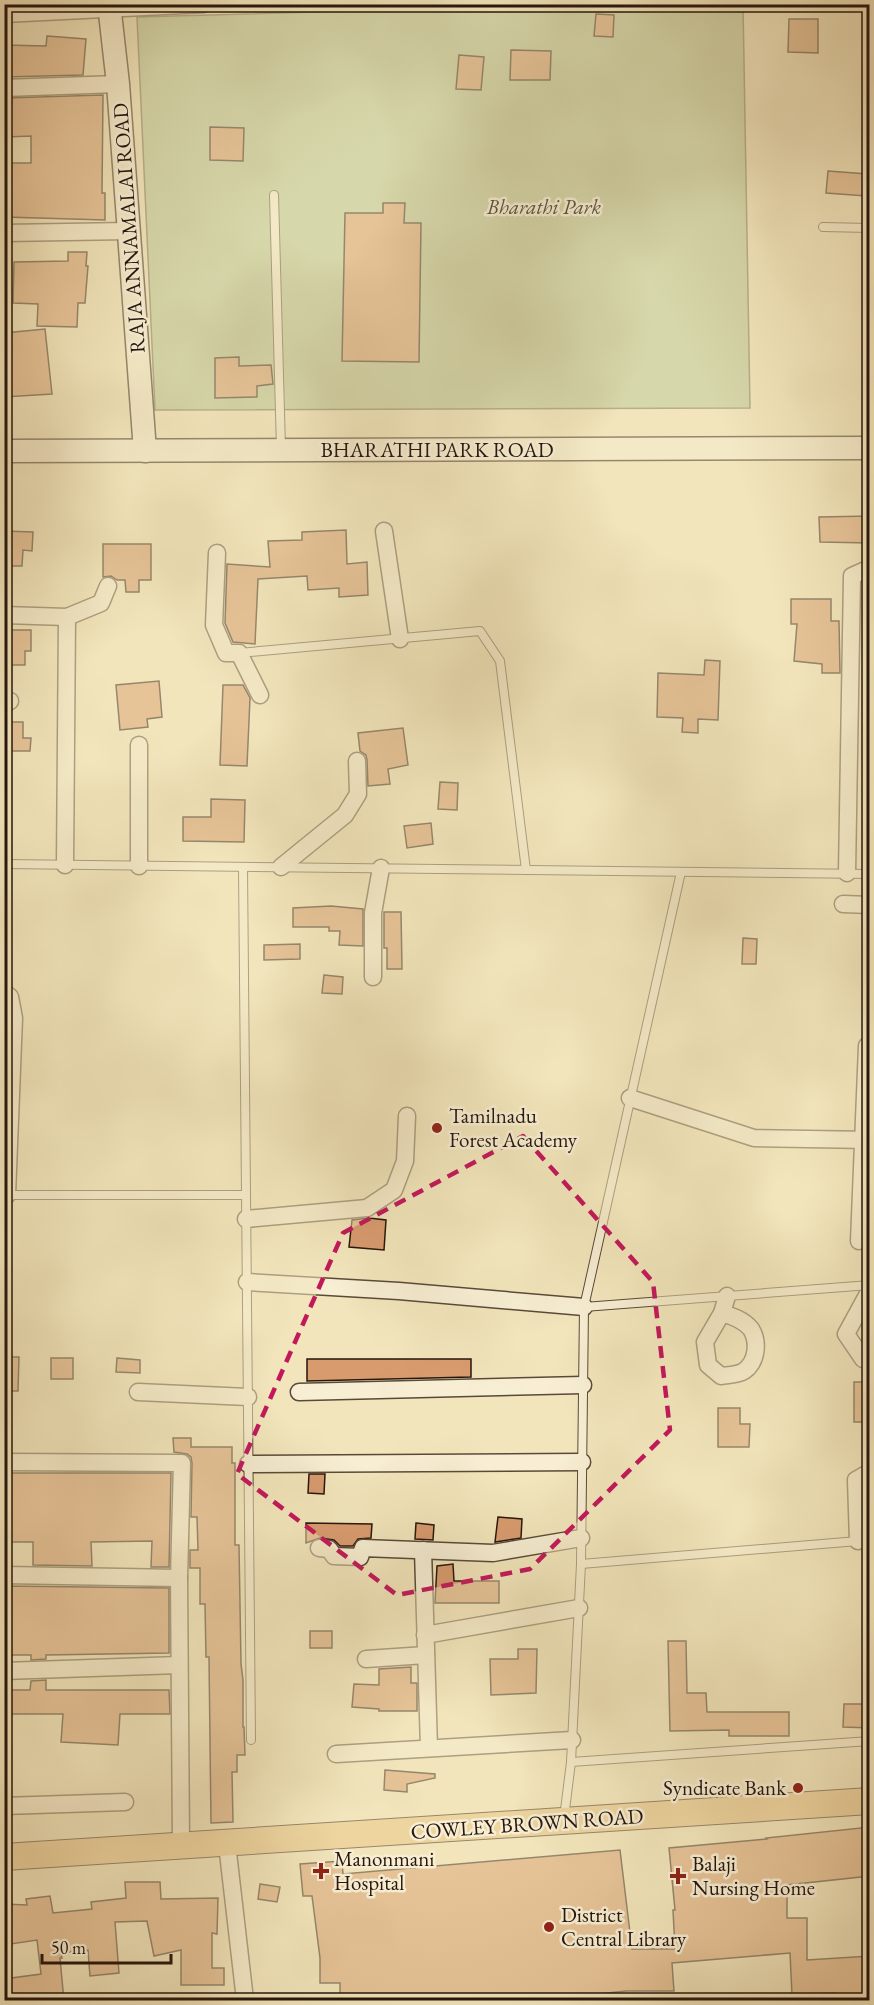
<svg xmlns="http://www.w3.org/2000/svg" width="874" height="2005" viewBox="0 0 874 2005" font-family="'EB Garamond',serif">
<rect width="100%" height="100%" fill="#f2e5bb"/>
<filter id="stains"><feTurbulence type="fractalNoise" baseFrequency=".00333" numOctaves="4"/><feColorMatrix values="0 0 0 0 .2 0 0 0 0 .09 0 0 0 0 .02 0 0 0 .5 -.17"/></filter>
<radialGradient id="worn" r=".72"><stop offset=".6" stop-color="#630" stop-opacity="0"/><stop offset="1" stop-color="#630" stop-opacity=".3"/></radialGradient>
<polygon fill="#b4c695" stroke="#6d6e51" stroke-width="1.5" points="563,5 743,5 750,408 155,410 137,17"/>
<g fill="#d89b6e" stroke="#26160d" stroke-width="1.5">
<polygon points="596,14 614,15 613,37 594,36"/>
<polygon points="789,19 818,19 818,53 788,52"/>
<polygon points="47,36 86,39 83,75 4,77 4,45 46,46"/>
<polygon points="511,50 551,51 550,80 510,80"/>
<polygon points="459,55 484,57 481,90 456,89"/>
<polygon points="103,95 102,193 105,193 105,220 4,217 4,163 31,163 31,136 6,137 5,98"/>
<polygon points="210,127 244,128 243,161 210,160"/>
<polygon points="828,171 868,174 866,196 826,193"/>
<polygon points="383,203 405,203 404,223 421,223 419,362 342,361 345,213 383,213"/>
<polygon points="68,252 87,252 86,266 88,266 85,303 78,303 77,327 37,326 38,304 13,303 14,262 68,261"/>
<polygon points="45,329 52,394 4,397 4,333"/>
<polygon points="239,357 239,366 271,365 273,384 257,386 257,397 215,398 215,358"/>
<polygon points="870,516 870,543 820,542 819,517"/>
<polygon points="346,530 347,564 367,562 368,595 339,597 339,588 308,590 307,576 258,579 255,644 233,642 225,623 227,564 270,567 268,541 302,540 302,532"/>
<polygon points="4,531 33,532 32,551 23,550 22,566 4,566"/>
<polygon points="103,544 151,544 151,580 139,580 139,592 126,592 125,580 117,580 111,576 103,577"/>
<polygon points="791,599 831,599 831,621 839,621 840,673 822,673 822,664 794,661 797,624 791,624"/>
<polygon points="4,630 31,630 31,651 25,651 25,665 4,665"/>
<polygon points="705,660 720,661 718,720 698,719 698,733 682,732 683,718 657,717 658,673 704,675"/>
<polygon points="159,681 162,717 147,719 148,727 120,730 116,685"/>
<polygon points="223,685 243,685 250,698 247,766 220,765"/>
<polygon points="4,722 23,722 23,738 31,738 30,751 4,751"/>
<polygon points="403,728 408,765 388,769 390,784 368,786 367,760 366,755 360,751 358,733"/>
<polygon points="440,782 458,783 457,810 438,809"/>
<polygon points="211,799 245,800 244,842 183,841 183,817 211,817"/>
<polygon points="431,823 433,844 407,848 404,826"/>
<polygon points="331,906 363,909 363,946 339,945 340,931 329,931 329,927 293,927 293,908"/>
<polygon points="384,912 401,912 402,969 387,969 387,948 384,948"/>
<polygon points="743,938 757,939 756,964 742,964"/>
<polygon points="300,944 300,959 264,960 264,945"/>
<polygon points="324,975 343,977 342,994 322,993"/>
<polygon points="369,1218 386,1220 384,1250 349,1247 352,1220"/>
<polygon points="4,1357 19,1357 18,1391 4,1391"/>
<rect x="51" y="1358" width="22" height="21"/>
<polygon points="117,1358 140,1360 140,1373 116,1372"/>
<polygon points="307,1359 471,1359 471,1377 307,1381"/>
<rect x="854" y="1382" width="16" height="40"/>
<polygon points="718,1408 740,1408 740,1424 750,1424 749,1447 718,1447"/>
<polygon points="173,1438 191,1438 191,1447 232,1447 232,1463 235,1463 235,1545 239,1545 241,1664 243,1680 243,1727 244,1727 245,1755 237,1755 237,1772 232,1772 233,1822 211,1823 209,1657 206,1657 205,1604 200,1604 200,1568 190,1568 190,1550 198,1550 197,1517 191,1517 192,1463 191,1457 187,1454 174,1452"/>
<polygon points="4,1473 171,1473 169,1567 151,1567 152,1541 91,1542 92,1566 33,1565 33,1542 4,1542"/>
<polygon points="309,1474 325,1474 324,1494 308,1493"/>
<polygon points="498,1517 522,1519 521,1538 495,1542"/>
<polygon points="306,1523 372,1524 371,1538 358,1539 353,1546 340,1546 334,1540 320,1538 306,1543"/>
<polygon points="416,1523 434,1525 433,1540 415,1539"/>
<polygon points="453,1564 454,1581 499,1581 499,1603 435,1603 437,1566"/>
<polygon points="4,1586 169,1588 169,1653 46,1655 46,1659 31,1660 31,1655 4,1655"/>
<rect x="310" y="1631" width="22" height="17"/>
<polygon points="668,1641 686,1641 687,1693 706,1693 707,1712 789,1712 789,1736 729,1736 729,1730 670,1731"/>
<polygon points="518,1649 537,1649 536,1693 491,1695 490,1659 518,1659"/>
<polygon points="411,1667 411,1683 417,1683 417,1711 379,1711 379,1709 352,1707 354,1684 379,1685 379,1669"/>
<polygon points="46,1680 46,1690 169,1690 170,1714 120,1714 118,1745 61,1742 63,1714 4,1714 4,1690 30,1690 31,1681"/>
<polygon points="844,1704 870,1704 870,1728 843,1727"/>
<polygon points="385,1770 435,1774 435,1778 407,1784 407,1792 384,1790"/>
<polygon points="870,1827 870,1876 787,1885 787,1918 807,1918 807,1960 870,1956 870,2001 834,2001 834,1993 792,1995 790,1953 672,1963 674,1991 626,1991 531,2001 340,2001 340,1983 320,1983 320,1958 312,1896 303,1896 300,1864 342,1861 343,1874 620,1850 632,1949 675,1949 673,1910 675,1910 669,1848 767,1839 766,1838"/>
<polygon points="125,1882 160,1882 161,1899 218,1898 217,1934 212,1933 212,1968 224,1968 224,1985 181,1985 181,1950 154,1956 147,1921 115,1922 119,1973 90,1976 88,1950 61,1953 62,1958 60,1958 64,2001 4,2001 4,1979 41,1974 37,1940 4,1945 4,1904 27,1905 26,1899 50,1896 53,1913 92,1909 91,1902 126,1898"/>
<polygon points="260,1884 280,1887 277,1902 258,1899"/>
</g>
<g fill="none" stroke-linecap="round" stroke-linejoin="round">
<g stroke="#594a38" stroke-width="10">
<g id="lane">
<polyline points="274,195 281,448"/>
<polyline points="823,227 870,228"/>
<polyline points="239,653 480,631 500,661 526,870"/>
<polyline points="4,864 870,874"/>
<polyline points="243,867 251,1740"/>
<polyline points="5,1195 246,1195"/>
<polyline points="584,1307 870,1285"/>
<polyline points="581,1564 870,1540"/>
<polyline points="571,1762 870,1741"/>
<polyline points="564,1818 571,1762 581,1564 584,1307 681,872"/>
</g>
</g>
<g stroke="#594a38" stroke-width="19">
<g id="street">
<polyline points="4,14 204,4"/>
<polyline points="4,88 118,84"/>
<polyline points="4,233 129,231"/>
<polyline points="384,531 400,639"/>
<polyline points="217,553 214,625 226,653 239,653 260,695"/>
<polyline points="4,615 67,617 101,603 108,586"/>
<polyline points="4,701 10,701"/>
<polyline points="139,745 139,866"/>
<polyline points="65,865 67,617"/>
<polyline points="281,867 345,815 358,794 357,761"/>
<polyline points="847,873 852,576 870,568"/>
<polyline points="843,904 870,905"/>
<polyline points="373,977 373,913 381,868"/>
<polyline points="4,992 10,997 14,1018 7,1195"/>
<polyline points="630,1098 754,1138 870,1140"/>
<polyline points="246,1219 367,1208 394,1190 405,1161 407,1116"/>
<polyline points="859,1241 867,1046 870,1044"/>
<polyline points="247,1282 399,1291 584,1307"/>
<polyline points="870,1290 846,1334 863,1359 870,1359"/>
<path d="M722 1313C732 1316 744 1320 751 1329 759 1342 757 1362 744 1371 738 1375 728 1375 721 1376L708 1365 705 1342 722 1313 727 1296"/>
<polyline points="138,1392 248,1397"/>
<polyline points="299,1392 583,1385"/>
<polyline points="4,1462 182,1463 179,1578 181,1845"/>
<polyline points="248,1464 582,1462"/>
<polyline points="858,1541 856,1480 870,1472"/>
<polyline points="319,1548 329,1549 334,1556 360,1557 363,1548 493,1553 581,1538"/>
<polyline points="423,1550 429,1748"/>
<polyline points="4,1575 179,1578"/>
<polyline points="425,1635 579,1608"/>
<polyline points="366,1659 426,1655"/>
<polyline points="4,1671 179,1665"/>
<polyline points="336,1754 572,1740"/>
<polyline points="4,1806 125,1802"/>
<polyline points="227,1844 245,2000"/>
</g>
</g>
<g stroke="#26160d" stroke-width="25">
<g id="secondary">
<polyline points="109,4 118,84 145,451"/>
<polyline points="4,451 870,448"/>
</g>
</g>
<g stroke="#26160d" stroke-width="28">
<polyline id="primary" points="4,1857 870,1801"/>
</g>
<use href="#lane" stroke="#f7eed3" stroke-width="8"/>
<use href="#street" stroke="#f7eed3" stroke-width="16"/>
<use href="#secondary" stroke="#f7eed3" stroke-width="22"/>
<use href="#primary" stroke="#e9c27e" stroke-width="26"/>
</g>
<path d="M0 0H874V2005H0ZM523 1136 653 1282 670 1430 530 1569 397 1595 237 1474 343 1233Z" fill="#f2e5bb" fill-opacity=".55" fill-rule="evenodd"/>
<path fill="none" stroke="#c2185b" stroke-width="4.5" stroke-dasharray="12 8" stroke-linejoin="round" d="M523 1136 653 1282 670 1430 530 1569 397 1595 237 1474 343 1233Z"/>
<g fill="#8f2418" stroke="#f7eed3" stroke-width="2">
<circle cx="437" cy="1128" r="6"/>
<circle cx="798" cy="1788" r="6"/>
<path d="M318 1862h6v6h6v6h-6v6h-6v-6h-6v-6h6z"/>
<path d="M675 1867h6v6h6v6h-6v6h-6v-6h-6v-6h6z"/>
<circle cx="549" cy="1927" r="6"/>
</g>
<g text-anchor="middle" stroke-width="5" stroke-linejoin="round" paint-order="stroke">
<g font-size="21" font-style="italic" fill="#58543d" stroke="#f7eed3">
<text x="544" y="214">Bharathi Park</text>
</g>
<g font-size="21" fill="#26160d" stroke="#f7eed3">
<text transform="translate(129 228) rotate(-94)" y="7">RAJA ANNAMALAI ROAD</text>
<text x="437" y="457">BHARATHI PARK ROAD</text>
<text transform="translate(527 1824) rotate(-4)" y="7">COWLEY BROWN ROAD</text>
</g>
<g font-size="21" fill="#26160d" stroke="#f7eed3" text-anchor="start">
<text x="449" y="1123">Tamilnadu<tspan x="449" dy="24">Forest Academy</tspan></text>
<text x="786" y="1795" text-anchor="end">Syndicate Bank</text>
<text x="334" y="1866">Manonmani<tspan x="334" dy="24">Hospital</tspan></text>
<text x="692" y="1871">Balaji<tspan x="692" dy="24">Nursing Home</tspan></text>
<text x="561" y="1922">District<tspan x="561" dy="24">Central Library</tspan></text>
</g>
</g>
<rect width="874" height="2005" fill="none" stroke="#f2e5bb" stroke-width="24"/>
<rect x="6" y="6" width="862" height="1993" fill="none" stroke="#26160d" stroke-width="3"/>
<rect x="12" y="12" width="850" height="1981" fill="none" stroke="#26160d" stroke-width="1.5"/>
<path d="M42 1954v9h129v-9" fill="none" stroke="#26160d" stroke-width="3"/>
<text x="51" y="1954" font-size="18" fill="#26160d" stroke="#f7eed3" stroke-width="4.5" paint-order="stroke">50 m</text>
<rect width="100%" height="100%" filter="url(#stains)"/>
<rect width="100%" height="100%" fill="url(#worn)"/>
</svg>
